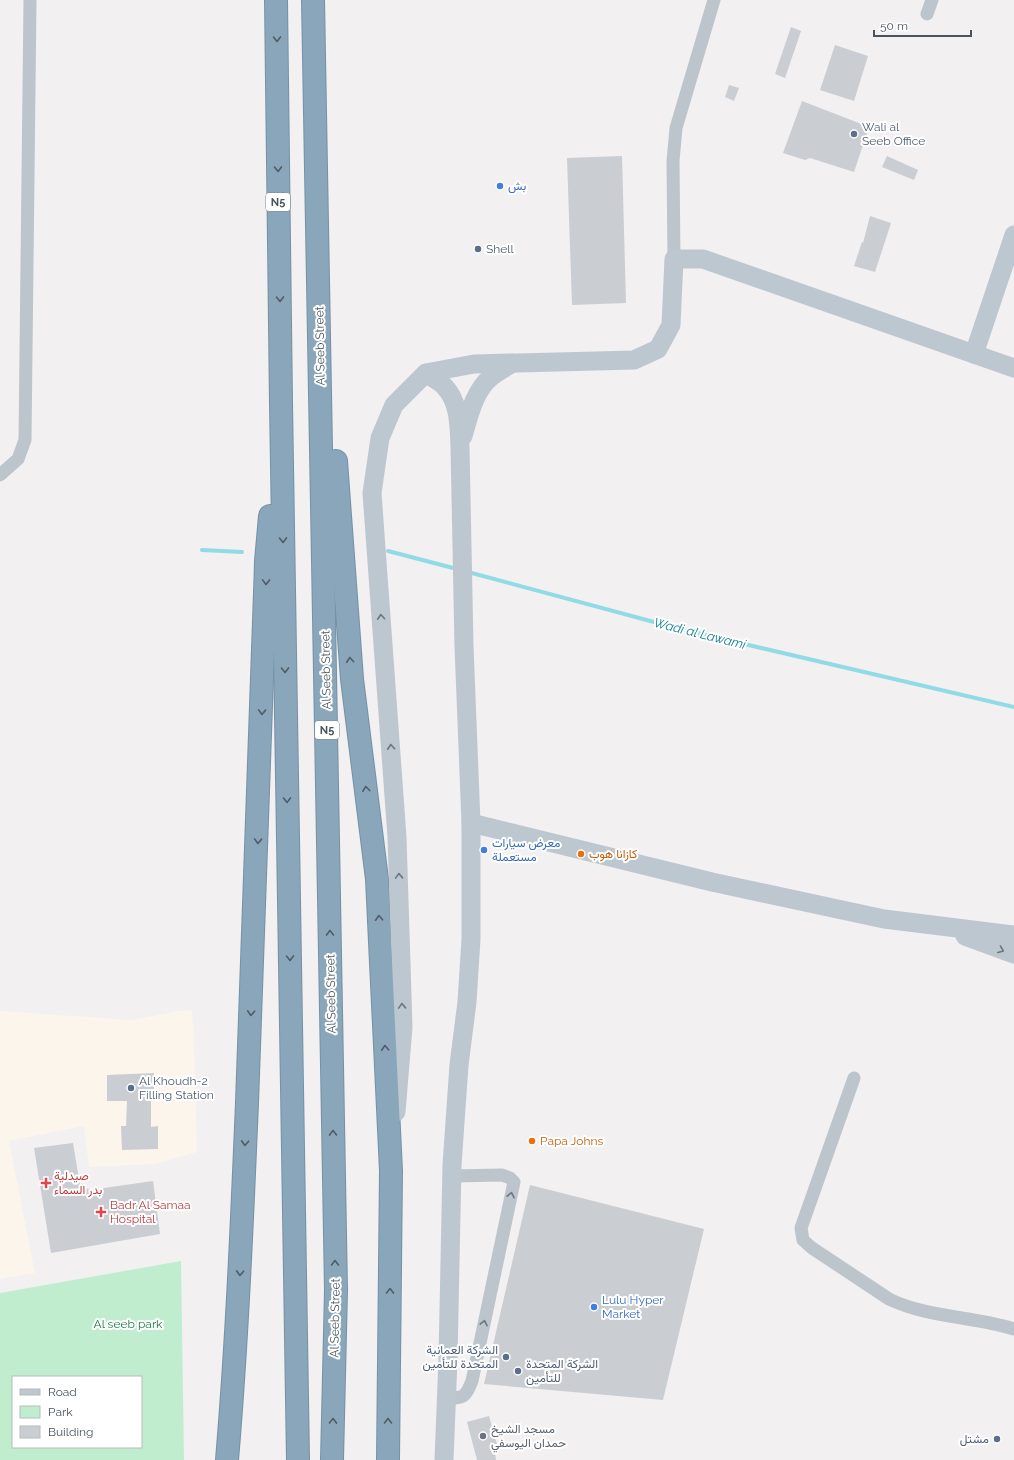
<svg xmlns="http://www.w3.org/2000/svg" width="1014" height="1460" viewBox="0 0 1014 1460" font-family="Raleway,Vazirmatn,sans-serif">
<rect width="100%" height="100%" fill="#f2f0f0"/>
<polygon fill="#fbf5eb" points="192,1010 194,1041 197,1152 155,1164 89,1167 84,1126 9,1141 35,1273 0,1279 0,1011 131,1020 179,1011"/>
<path fill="#c1edcf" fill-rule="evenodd" d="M181 1261 184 1460H0V1293ZM13 1377H141V1447H13Z"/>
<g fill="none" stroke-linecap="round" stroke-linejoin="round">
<g stroke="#91dbe7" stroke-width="4">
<polyline points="202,550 242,552"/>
<polyline points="388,551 457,569"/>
<polyline points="468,572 680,629 1014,707"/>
</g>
</g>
<g fill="#cacdd2">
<polygon points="791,27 801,31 785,78 775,74"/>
<polygon points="835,45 868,56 854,101 820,90"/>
<polygon points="729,85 739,88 734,101 725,97"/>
<polygon points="802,101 869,127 854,172 810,158 805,160 783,153"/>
<polygon points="622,156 626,303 572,305 567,158"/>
<polygon points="887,156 918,170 914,180 882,167"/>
<polygon points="870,216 891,223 875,272 854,266 862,242 863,243"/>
<polygon points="154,1073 154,1101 151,1100 151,1127 158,1126 158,1149 122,1150 121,1126 126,1126 127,1101 107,1101 107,1075"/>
<polygon points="73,1143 80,1185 90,1190 153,1181 160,1234 51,1253 34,1148"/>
<polygon points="530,1185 704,1229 663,1400 484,1384"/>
<polygon points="489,1416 499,1451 495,1452 496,1460 477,1460 467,1422"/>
</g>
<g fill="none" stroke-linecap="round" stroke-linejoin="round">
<g stroke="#7691a7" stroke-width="24">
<g id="highway">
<polyline points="276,0 281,403 298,1460"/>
<polyline points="313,0 336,1290 332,1460"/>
<polyline points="336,461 352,679 377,879 391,1171 388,1460"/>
<path d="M227 1460C237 1341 242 1222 247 1103 255 923 261 742 266 561L270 516"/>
</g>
</g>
<g stroke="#bcc5cc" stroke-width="13">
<polyline points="927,14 932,0"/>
<polyline points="674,259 673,161 676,128 714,0"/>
<polyline points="0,475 18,459 25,440 30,0"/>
<path d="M854 1078 801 1228 803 1240 812 1248 889 1299C928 1318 973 1316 1014 1329"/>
<path d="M446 1398C464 1398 465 1398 472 1381L514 1182 510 1178 502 1175 452 1176"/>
</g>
<g stroke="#bdc7d0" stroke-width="19">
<polyline points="974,354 1014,235"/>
<path d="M426 373C432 378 439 381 444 386 460 402 459 427 460 447L464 646 471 823V939L467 1002 459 1065 452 1165 448 1359 444 1460"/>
<path d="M463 436C469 416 474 391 491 377 497 372 505 368 512 363"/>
<polyline points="471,823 712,882 884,919 1014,935"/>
<polyline points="965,936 1014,954"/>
<polyline points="396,1112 403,1027 397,837 372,493 380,438 394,405 426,373 474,364 634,360 658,349 671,325 674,259 703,259 1014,368"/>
</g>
<use href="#highway" stroke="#8aa6bb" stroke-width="22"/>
</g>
<defs><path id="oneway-chevron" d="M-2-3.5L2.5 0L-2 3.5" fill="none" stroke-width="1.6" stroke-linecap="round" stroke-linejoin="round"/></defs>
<g stroke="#505c66">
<use href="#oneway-chevron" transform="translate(277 39) rotate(89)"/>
<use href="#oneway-chevron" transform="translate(278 169) rotate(89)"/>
<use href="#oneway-chevron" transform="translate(280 299) rotate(89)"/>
<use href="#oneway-chevron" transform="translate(283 540) rotate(89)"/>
<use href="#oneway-chevron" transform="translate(266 582) rotate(92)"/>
<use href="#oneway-chevron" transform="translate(350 660) rotate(-94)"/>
<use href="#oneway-chevron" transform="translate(285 670) rotate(89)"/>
<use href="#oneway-chevron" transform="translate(262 712) rotate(92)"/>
<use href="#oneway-chevron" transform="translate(366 789) rotate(-97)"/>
<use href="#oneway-chevron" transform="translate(287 800) rotate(89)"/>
<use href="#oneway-chevron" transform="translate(258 841) rotate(92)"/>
<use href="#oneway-chevron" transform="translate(379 918) rotate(-93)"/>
<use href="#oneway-chevron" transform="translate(330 933) rotate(-91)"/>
<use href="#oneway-chevron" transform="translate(290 958) rotate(89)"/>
<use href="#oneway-chevron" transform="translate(251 1013) rotate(93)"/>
<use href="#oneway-chevron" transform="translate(385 1048) rotate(-93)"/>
<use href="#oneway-chevron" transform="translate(333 1133) rotate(-91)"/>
<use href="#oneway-chevron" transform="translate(245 1143) rotate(93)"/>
<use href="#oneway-chevron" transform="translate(335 1263) rotate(-91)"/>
<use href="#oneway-chevron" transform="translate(240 1273) rotate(93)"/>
<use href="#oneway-chevron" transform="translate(390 1291) rotate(-89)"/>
<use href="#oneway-chevron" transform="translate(333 1421) rotate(-89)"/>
<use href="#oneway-chevron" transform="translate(388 1421) rotate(-90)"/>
</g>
<g stroke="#6c767f">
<use href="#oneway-chevron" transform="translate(381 617) rotate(-94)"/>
<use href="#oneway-chevron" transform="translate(391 747) rotate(-94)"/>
<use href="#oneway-chevron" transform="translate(399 876) rotate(-92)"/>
<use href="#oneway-chevron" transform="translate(1001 950) rotate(21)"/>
<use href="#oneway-chevron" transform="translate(402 1006) rotate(-92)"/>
</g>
<g stroke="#6c767e">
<use href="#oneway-chevron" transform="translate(511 1195) rotate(-78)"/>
<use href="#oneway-chevron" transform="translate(484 1323) rotate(-78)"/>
</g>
<g fill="#5c6f8a" stroke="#fff" stroke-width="1.5">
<circle cx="854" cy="134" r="4"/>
<circle cx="478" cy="249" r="4"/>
<circle cx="131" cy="1088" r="4"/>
<circle cx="506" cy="1357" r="4"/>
<circle cx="518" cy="1371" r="4"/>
<circle cx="997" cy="1439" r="4"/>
</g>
<g fill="#3f7fe0" stroke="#fff" stroke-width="1.5">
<circle cx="500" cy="186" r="4"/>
<circle cx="484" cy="850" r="4"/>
<circle cx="594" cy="1307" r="4"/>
</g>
<g fill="#e8710a" stroke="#fff" stroke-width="1.5">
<circle cx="581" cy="854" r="4"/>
<circle cx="532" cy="1141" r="4"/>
</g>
<g fill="#e0444e" stroke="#fff" stroke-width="1.5">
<path d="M44 1177h4v4h4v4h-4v4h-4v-4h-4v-4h4z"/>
<path d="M99 1206h4v4h4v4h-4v4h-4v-4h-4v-4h4z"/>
</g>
<circle fill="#6b7280" stroke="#fff" stroke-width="1.5" cx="483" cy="1436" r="4"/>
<g text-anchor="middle" stroke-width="4" stroke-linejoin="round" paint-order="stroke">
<g fill="#fff" stroke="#80878d" stroke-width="1">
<rect x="266" y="193" width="24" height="18" rx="3"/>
<rect x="315" y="721" width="24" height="18" rx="3"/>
</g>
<g font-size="11" font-weight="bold" fill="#49545c">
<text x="278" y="206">N5</text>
<text x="327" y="734">N5</text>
</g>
<g font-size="12" fill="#4e5e75" stroke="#fff" text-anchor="start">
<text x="862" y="131">Wali al<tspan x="862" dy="14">Seeb Office</tspan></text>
<text x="486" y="253">Shell</text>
<text x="139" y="1085">Al Khoudh-2<tspan x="139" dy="14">Filling Station</tspan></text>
<text x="498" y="1354" text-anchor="end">الشركة العمانية<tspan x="498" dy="14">المتحدة للتأمين</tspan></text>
<text x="526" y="1368">الشركة المتحدة<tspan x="526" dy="14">للتأمين</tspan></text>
<text x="989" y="1443" text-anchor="end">مشتل</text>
</g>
<g font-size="12" fill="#366cbe" stroke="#fff" text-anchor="start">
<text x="508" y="190">بش</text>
<text x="492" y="847">معرض سيارات<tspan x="492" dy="14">مستعملة</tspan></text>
<text x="602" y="1304">Lulu Hyper<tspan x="602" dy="14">Market</tspan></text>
</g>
<g font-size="12" fill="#49545c" stroke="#fff">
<text transform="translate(320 346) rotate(-91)" y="4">Al Seeb Street</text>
<text transform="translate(326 670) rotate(-91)" y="4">Al Seeb Street</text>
<text transform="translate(331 994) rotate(-91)" y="4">Al Seeb Street</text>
<text transform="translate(335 1318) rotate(-89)" y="4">Al Seeb Street</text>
</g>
<g font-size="12" fill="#c56008" stroke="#fff" text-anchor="start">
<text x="589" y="858">كازانا هوب</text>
<text x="540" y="1145">Papa Johns</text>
</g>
<g font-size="12" fill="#be3a42" stroke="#fff" text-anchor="start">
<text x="54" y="1180">صيدلية<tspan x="54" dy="14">بدر السماء</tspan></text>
<text x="110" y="1209">Badr Al Samaa<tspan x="110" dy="14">Hospital</tspan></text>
</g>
<g font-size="12" fill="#1d7a45" stroke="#fff">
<text x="128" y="1328">Al seeb park</text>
</g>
<g font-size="12" fill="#5b616d" stroke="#fff" text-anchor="start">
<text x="491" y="1433">مسجد الشيخ<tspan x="491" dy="14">حمدان اليوسفي</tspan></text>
</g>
<g font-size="13" font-style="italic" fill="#148294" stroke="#fff">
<text transform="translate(700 633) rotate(14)" y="5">Wadi al Lawami</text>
</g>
</g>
<rect x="12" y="1376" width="130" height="72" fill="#ffffff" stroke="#b6bbbe"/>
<rect x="20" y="1389" width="20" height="6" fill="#bdc7d0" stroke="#b6bbbe"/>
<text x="48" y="1396" font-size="12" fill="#49545c">Road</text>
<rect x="20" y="1406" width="20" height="12" fill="#c1edcf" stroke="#b6bbbe"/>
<text x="48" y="1416" font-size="12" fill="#49545c">Park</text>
<rect x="20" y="1426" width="20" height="12" fill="#cacdd2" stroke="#b6bbbe"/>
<text x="48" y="1436" font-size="12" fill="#49545c">Building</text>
<path d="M874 30v6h97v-6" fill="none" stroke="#49545c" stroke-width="2"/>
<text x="880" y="30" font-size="12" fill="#49545c" stroke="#ffffff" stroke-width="3" paint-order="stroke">50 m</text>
</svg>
